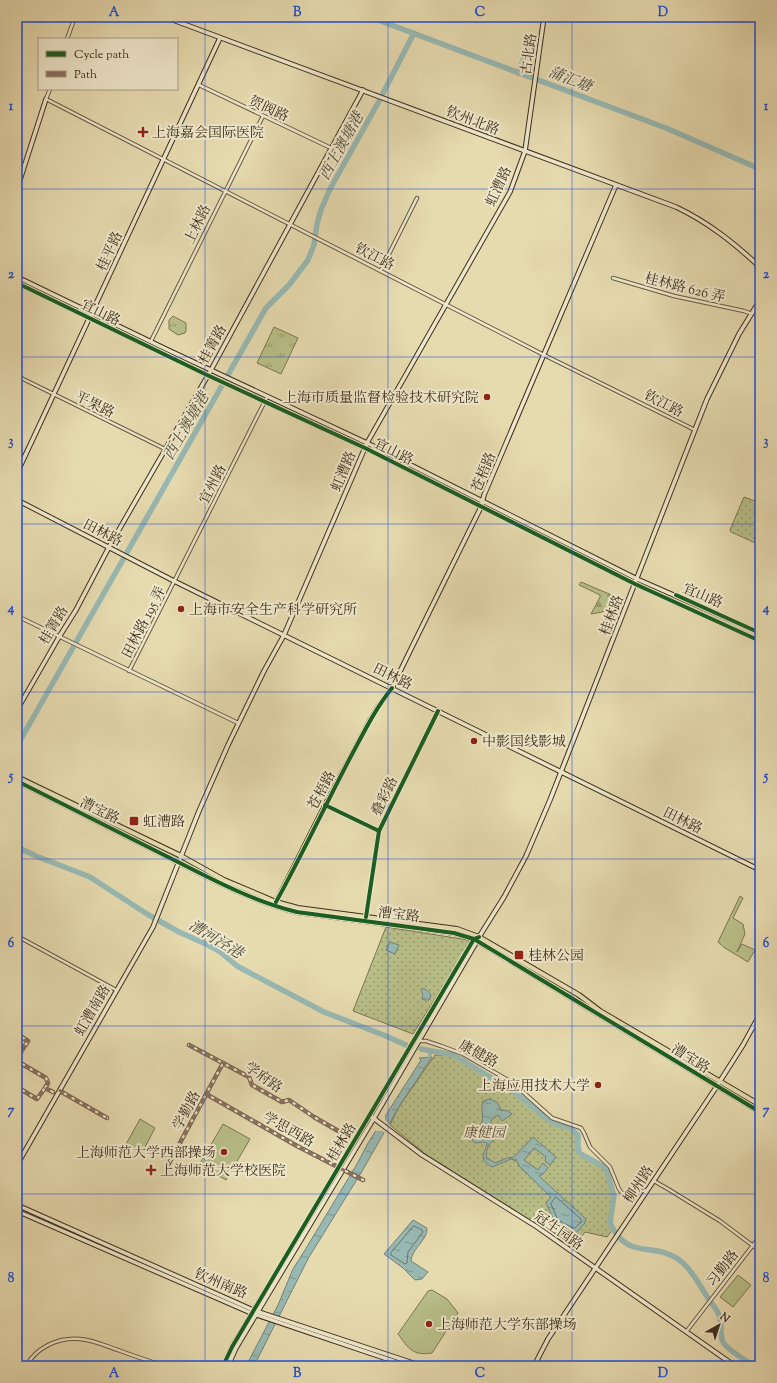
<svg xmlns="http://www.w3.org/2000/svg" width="777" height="1383" viewBox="0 0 777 1383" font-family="'Sorts Mill Goudy','Noto Serif SC',serif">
<defs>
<pattern id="grass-tufts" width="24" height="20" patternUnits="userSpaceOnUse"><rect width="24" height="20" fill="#b8be88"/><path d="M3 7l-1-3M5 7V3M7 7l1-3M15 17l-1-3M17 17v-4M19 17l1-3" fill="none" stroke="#979b6e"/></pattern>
<pattern id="forest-firs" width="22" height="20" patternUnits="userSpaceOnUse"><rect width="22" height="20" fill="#b8be88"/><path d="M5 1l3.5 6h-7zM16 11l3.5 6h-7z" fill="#979b6e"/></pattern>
<pattern id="park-dots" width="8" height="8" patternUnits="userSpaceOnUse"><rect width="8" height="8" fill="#b8be88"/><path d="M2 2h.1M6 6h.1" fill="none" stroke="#979b6e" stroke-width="1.8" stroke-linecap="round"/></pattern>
<pattern id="water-ripples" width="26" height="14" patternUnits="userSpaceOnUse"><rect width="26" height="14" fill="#98b9b3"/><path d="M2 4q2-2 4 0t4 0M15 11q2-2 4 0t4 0" fill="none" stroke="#7d9791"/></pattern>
</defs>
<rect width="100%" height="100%" fill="#e6daaf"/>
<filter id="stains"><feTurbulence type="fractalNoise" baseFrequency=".005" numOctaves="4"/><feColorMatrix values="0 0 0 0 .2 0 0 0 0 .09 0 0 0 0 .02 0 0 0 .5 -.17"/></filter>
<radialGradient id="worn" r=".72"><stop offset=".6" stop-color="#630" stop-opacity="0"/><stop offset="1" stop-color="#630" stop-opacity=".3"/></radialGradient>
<g fill="url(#grass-tufts)" stroke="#7b7652">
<polygon points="173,316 186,323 186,330 185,333 178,335 169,329 169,320"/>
<polygon points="274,327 298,338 281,374 257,363"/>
</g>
<polygon fill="url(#forest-firs)" stroke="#7b7652" points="581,582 621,599 618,609 591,614 600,597 600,595 579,585"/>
<g fill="url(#park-dots)" stroke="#7b7652">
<polygon points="744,497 760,503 760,545 731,532 730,530"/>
<polygon points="386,927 468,940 469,945 413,1034 353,1011"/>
<polygon points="435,1055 454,1055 513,1091 545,1117 557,1125 569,1127 578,1135 578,1145 580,1153 606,1168 614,1196 610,1223 613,1229 607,1237 585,1232 573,1248 424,1153 390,1125 398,1108"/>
</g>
<g fill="#b8be88" stroke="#7b7652">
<polygon points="740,896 743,898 733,918 743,924 745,934 737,952 742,944 755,950 748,962 725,948 718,942"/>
<polygon points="140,1119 155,1128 141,1155 125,1146"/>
<polygon points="223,1124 250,1139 226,1180 199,1165"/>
<polygon points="738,1275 751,1285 733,1307 720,1297"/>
<path d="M432 1290 447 1299 458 1313 432 1353C413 1356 409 1349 398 1334L428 1291Z"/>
</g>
<g fill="url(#water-ripples)" stroke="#748277">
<polygon points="390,942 399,945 395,954 386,950"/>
<path d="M421 989C427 988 428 992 431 995L429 1000H424L422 999 423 996Z"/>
<polygon points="432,1057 400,1105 361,1173 309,1257 254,1366 246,1366 278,1305 293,1269 305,1250 357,1164 368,1143 421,1060 419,1058"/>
<path d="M490 1099 497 1102 501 1110 508 1111 512 1114 502 1121 498 1115 492 1119 489 1128 493 1133 494 1140C488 1144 487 1149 486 1157L495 1163 507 1158 514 1157 533 1137 556 1157 550 1165 545 1161 546 1157 534 1148 524 1160 538 1170 543 1163 548 1168 543 1174 539 1176 586 1219 585 1223 575 1234 555 1223 546 1203 551 1197 519 1166 517 1161 511 1159 492 1167C477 1159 485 1155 487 1143L483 1142 475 1143 472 1140C472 1133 479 1130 481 1124 485 1116 480 1109 483 1101Z"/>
<path d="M413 1220 427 1228C428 1240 412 1248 411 1261L428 1272 422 1279 415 1280 403 1268 384 1254Z"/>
</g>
<polygon fill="#e6daaf" points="385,1113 385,1120 390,1125 385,1133 382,1131 373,1131"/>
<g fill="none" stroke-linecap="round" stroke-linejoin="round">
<g stroke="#6b7468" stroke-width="1">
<polygon points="556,1197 581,1219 581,1222 575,1228 573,1228 558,1220 551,1204"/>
<polygon points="414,1226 422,1230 423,1232 408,1252 407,1263 405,1264 391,1255 391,1253"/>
</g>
<polyline stroke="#98b9b3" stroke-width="3" points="427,1060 432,1051"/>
<g stroke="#98b9b3" stroke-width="5.5">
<polyline points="370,17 666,128 760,169"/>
<polyline points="518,73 528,49"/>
<polyline points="17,746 266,308 289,285 308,260 314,245 317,224 321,210 330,189 378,103 414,33"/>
<polyline points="17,847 36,856 90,877 147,914 179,932 206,944 219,951 237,966 324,1012 386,1036 406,1045"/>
<path d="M421 1049 454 1055 513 1091 545 1117 557 1125 569 1127 578 1135V1145L579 1153 606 1168 614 1196 610 1223C628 1263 656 1239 683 1263 693 1272 699 1284 706 1295 710 1301 716 1308 719 1315 723 1324 719 1335 723 1342 728 1351 745 1359 754 1366"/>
</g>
<g stroke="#685a41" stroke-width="4.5">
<g id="street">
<polyline points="67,39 75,17"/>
<polyline points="199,85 331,148"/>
<polyline points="50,89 46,99 544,355 695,430"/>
<polyline points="381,270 417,198"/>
<polyline points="613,278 674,296 744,311 752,314"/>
<polyline points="151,341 263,116"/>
<polyline points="17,376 165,449"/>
<polyline points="17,616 238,723"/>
<polyline points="129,671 267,397"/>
<polyline points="325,805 379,831"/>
<polyline points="366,917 379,831 438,711"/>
<polyline points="17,936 116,990"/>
<polyline points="17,1034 28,1041 17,1058"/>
<polyline points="419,1041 426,1041 441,1046 463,1054 513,1083 552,1118 581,1128 584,1133 590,1147 610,1167 619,1189 622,1193 629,1194 647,1190"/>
<polyline points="189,1045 249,1077 252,1085 282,1102 289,1100 314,1117 347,1136"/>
<polyline points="17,1061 46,1078 48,1083 45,1088 53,1092"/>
<polyline points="17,1087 37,1099 45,1088"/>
<polyline points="60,1091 107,1118"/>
<polyline points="206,1094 297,1146 363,1180"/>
<polyline points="167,1167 223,1063"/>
<polyline points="654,1181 668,1189 720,1221 760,1251"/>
<polyline points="686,1332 760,1236"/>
<path d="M26 1366C37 1347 58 1337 80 1339 93 1340 106 1346 118 1350 134 1356 149 1361 165 1366"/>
</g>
</g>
<g stroke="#3e2f1c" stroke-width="5.5">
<g id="secondary">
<path d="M165 17 676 207C708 222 734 243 760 267"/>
<polyline points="17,189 46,99"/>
<polyline points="17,277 168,350 367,443 637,579 760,633"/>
<polyline points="17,283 207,375 365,448 635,584 760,641"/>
<polyline points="17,473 220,38"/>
<polyline points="17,500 174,581 760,870"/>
<polyline points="17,710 59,637 76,610 109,547 211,370 363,90"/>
<polyline points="275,904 325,805 369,722 378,707 392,688 410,651 481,507 484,495 616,185"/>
<polyline points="372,1117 422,1155 537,1227 735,1366"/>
<polyline points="17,1165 153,927 199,811 228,745 264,671 284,635 367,443 510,192 525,151 544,17"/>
<polyline points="17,1205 253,1310 422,1366"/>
<polyline points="17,1211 251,1313 408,1366"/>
<polyline points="223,1366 232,1347 415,1040 453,974 476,938"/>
<polyline points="228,1366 236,1348 374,1118 477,941 479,937 504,897 526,856 550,800 707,399 739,334 760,300"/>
<polyline points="534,1366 548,1339 715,1089 743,1045 760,1014"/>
</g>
</g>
<g stroke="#3e2f1c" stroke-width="6">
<g id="primary">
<polyline points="17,777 181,856 224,880 276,902 298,908 457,929 479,937 579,995 600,1011 760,1105"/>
<path d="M17 781C67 806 117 831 166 856 210 878 249 900 297 912L454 933 474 939 760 1112"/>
</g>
</g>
<use href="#street" stroke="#efe7cb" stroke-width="2.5"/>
<use href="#secondary" stroke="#efe7cb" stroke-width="3.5"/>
<use href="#primary" stroke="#e6daaf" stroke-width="4"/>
<g stroke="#8d6e63" stroke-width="3" stroke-dasharray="6 3" stroke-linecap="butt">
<polyline points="17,1034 28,1041 17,1058"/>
<polyline points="189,1045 249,1077 252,1085 282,1102 289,1100 314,1117 347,1136"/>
<polyline points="17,1061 46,1078 48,1083 45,1088 53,1092"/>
<polyline points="17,1087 37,1099 45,1088"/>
<polyline points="59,1090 107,1118"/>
<polyline points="206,1094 297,1146 363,1180"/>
<polyline points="167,1167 223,1063"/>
</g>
<g stroke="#efe7cb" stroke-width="6">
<g id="cycleway">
<polyline points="17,283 207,375 365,448 635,584 760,641"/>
<polyline points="676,595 760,633"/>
<path d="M17 781C67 806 117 831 166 856 210 878 249 900 297 912L454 933 474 939 760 1112"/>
<polyline points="325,805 379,831"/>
<path d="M276 902C302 855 325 806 350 758 363 734 375 709 392 688"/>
<polyline points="366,917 379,831 438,711"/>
<polyline points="223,1366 232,1347 474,939 479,937"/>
</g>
</g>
<use href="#cycleway" stroke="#1b5e20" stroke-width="4"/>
</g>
<path fill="none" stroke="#1d4ed8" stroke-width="1" stroke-opacity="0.55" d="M205 17V1366M388 17V1366M572 17V1366M17 189H760M17 357H760M17 524H760M17 692H760M17 859H760M17 1026H760M17 1194H760"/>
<g fill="#8f2418" stroke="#efe7cb" stroke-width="1.5">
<path d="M141 126h4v4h4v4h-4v4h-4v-4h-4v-4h4z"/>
<circle cx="487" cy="397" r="4"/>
<circle cx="181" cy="609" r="4"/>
<circle cx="474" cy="741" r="4"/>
<rect x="129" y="816" width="10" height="10" rx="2"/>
<rect x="514" y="950" width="10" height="10" rx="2"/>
<circle cx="598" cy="1085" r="4"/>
<circle cx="224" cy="1152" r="4"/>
<path d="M149 1164h4v4h4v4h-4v4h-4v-4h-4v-4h4z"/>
<circle cx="429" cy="1324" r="4"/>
</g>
<g text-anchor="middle" stroke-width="4" stroke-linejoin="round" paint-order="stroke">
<g font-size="14" fill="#3e2f1c" stroke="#efe7cb">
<text transform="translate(528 54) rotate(-82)" y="5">古北路</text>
<text transform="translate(269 108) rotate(25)" y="5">贺阀路</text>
<text transform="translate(473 120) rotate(21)" y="5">钦州北路</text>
<text transform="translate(498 186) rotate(-65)" y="5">虹漕路</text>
<text transform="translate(197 224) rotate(-64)" y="5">上林路</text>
<text transform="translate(109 251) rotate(-65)" y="5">桂平路</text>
<text transform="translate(375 256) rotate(27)" y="5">钦江路</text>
<text transform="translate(685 287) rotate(14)" y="5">桂林路 626 弄</text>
<text transform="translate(101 312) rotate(26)" y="5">宜山路</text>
<text transform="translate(212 344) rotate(-61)" y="5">桂箐路</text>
<text transform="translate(664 403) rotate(27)" y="5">钦江路</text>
<text transform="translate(95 404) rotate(26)" y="5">平果路</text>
<text transform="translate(394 451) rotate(27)" y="5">宜山路</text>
<text transform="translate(343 471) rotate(-67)" y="5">虹漕路</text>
<text transform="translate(483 472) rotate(-68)" y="5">苍梧路</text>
<text transform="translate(212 484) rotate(-63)" y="5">宜州路</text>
<text transform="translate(103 532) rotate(27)" y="5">田林路</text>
<text transform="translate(703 595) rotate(23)" y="5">宜山路</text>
<text transform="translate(611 615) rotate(-69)" y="5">桂林路</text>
<text transform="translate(143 622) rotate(-63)" y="5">田林路 195 弄</text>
<text transform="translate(53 625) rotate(-59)" y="5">桂箐路</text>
<text transform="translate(393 676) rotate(26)" y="5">田林路</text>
<text transform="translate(321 790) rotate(-62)" y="5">苍梧路</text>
<text transform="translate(384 796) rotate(-64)" y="5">叠彩路</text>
<text transform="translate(100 810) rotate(26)" y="5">漕宝路</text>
<text transform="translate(683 820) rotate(26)" y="5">田林路</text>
<text transform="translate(399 914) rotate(7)" y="5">漕宝路</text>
<text transform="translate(92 1010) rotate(-60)" y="5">虹漕南路</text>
<text transform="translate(479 1053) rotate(28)" y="5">康健路</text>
<text transform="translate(691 1058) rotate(32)" y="5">漕宝路</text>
<text transform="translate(264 1077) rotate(35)" y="5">学府路</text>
<text transform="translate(186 1110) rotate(-62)" y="5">学勤路</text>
<text transform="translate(289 1129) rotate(29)" y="5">学思西路</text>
<text transform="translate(341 1142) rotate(-59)" y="5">桂林路</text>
<text transform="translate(638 1184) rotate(-56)" y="5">柳州路</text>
<text transform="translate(559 1230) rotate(35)" y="5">冠生园路</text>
<text transform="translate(722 1268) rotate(-52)" y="5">习勤路</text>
<text transform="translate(221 1283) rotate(23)" y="5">钦州南路</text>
</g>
<g font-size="14" fill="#3e2f1c" stroke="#efe7cb" text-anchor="start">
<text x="152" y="137">上海嘉会国际医院</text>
<text x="479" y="402" text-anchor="end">上海市质量监督检验技术研究院</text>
<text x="189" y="614">上海市安全生产科学研究所</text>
<text x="482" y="746">中影国线影城</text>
<text x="143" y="826">虹漕路</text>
<text x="528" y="960">桂林公园</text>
<text x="590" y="1090" text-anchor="end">上海应用技术大学</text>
<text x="216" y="1157" text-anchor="end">上海师范大学西部操场</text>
<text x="160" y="1175">上海师范大学校医院</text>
<text x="437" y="1329">上海师范大学东部操场</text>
</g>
<g font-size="14" font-style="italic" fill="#564c32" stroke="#efe7cb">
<text x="484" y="1137">康健园</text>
</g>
<g font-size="15" font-style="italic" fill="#504b3a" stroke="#efe7cb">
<text transform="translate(570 79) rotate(21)" y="5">蒲汇塘</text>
<text transform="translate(341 146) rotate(-61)" y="5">西上澳塘港</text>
<text transform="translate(186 426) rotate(-60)" y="5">西上澳塘港</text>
<text transform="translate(216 939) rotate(31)" y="5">漕河泾港</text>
</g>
</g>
<rect width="777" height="1383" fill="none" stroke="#e6daaf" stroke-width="44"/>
<rect x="38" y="38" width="140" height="52" fill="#efe7cb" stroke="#a89d85"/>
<rect x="46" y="51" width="20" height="6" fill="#1b5e20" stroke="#a89d85"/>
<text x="74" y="58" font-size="12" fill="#3e2f1c">Cycle path</text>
<rect x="46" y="71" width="20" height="6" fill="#8d6e63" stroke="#a89d85"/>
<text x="74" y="78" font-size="12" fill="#3e2f1c">Path</text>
<g transform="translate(719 1325) rotate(39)" stroke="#efe7cb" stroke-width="3" paint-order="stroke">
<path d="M0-3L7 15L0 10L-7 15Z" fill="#3e2f1c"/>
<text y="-6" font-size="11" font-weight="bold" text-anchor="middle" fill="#3e2f1c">N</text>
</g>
<rect x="22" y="22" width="733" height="1339" fill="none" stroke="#1d4ed8" stroke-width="1.5"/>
<g font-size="13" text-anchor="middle" font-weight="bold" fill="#1d4ed8">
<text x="114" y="16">A</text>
<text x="297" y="16">B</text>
<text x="480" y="16">C</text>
<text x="663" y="16">D</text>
<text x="11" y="110">1</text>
<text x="766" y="110">1</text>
<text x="11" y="278">2</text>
<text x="766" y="278">2</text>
<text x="11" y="445">3</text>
<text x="766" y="445">3</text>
<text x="11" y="612">4</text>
<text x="766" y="612">4</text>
<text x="11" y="780">5</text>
<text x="766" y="780">5</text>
<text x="11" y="947">6</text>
<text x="766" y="947">6</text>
<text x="11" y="1114">7</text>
<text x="766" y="1114">7</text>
<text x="11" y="1282">8</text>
<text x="766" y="1282">8</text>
<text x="114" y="1377">A</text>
<text x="297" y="1377">B</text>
<text x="480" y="1377">C</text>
<text x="663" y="1377">D</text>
</g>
<rect width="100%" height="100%" filter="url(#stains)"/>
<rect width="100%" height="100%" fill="url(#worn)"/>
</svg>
